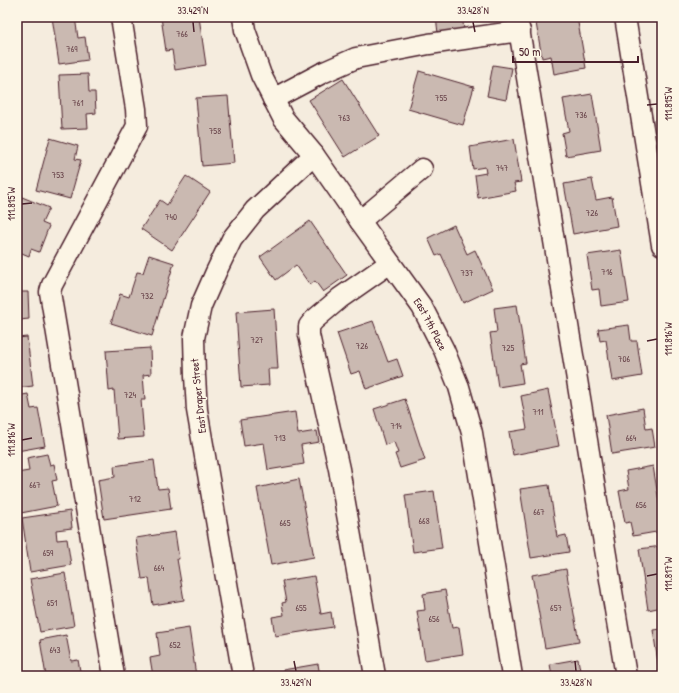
<svg xmlns="http://www.w3.org/2000/svg" width="679" height="693" viewBox="0 0 679 693" font-family="'Patrick Hand',sans-serif">
<rect width="100%" height="100%" fill="#f5ecde"/>
<filter id="ink" filterUnits="userSpaceOnUse"><feTurbulence type="fractalNoise" baseFrequency=".025" numOctaves="2"/><feDisplacementMap in="SourceGraphic" scale="8" xChannelSelector="R" yChannelSelector="G"/><feConvolveMatrix kernelMatrix="1 2 1 2 8 2 1 2 1" color-interpolation-filters="sRGB"/></filter>
<g filter="url(#ink)">
<g fill="#cab9b1" stroke="#4a1f2b">
<polygon points="52,17 75,17 78,38 85,37 88,60 59,64"/>
<polygon points="161,17 199,17 206,65 175,70 172,50 166,51"/>
<polygon points="436,17 462,17 464,29 438,33"/>
<polygon points="535,17 577,17 586,68 554,74 551,56 542,58"/>
<polygon points="658,17 662,17 662,43"/>
<polygon points="493,65 512,68 506,100 487,96"/>
<polygon points="419,71 474,87 463,125 408,109"/>
<polygon points="88,74 89,92 95,92 96,113 87,114 88,128 62,129 59,75"/>
<polygon points="343,79 379,136 345,157 309,100"/>
<polygon points="592,94 601,150 566,156 562,133 569,131 563,99"/>
<polygon points="228,96 234,163 202,166 196,98"/>
<polygon points="50,138 78,146 75,159 81,160 70,199 36,190"/>
<polygon points="514,139 521,182 514,183 516,191 478,198 475,175 486,173 485,167 473,169 470,147"/>
<polygon points="186,176 210,192 172,250 141,229 160,200 167,205"/>
<polygon points="592,179 596,200 612,197 617,226 573,234 564,184"/>
<polygon points="22,197 49,208 42,223 49,226 39,252 31,249 29,256 17,251 17,210"/>
<polygon points="310,221 347,275 323,292 315,281 310,285 296,265 276,280 260,257"/>
<polygon points="454,225 467,254 475,250 493,289 463,303 441,254 436,256 428,238"/>
<polygon points="621,250 629,302 601,306 599,289 592,290 587,255"/>
<polygon points="149,255 174,263 152,336 111,323 120,294 129,297 137,272 143,273"/>
<polygon points="17,270 19,270 20,292 28,292 29,319 20,320 20,330 17,330"/>
<polygon points="517,305 526,363 520,364 523,383 498,387 490,333 497,332 494,308"/>
<polygon points="274,309 278,369 268,369 269,385 241,387 236,312"/>
<polygon points="373,321 388,362 397,359 403,376 366,389 360,371 351,374 337,333"/>
<polygon points="629,325 631,341 637,341 642,376 612,381 606,340 600,341 598,329"/>
<polygon points="27,337 33,386 17,388 17,338"/>
<polygon points="150,348 151,374 143,375 145,400 141,400 144,437 118,439 114,390 109,391 106,351"/>
<polygon points="548,390 559,446 513,455 509,432 527,429 521,396"/>
<polygon points="28,394 31,409 38,408 45,446 17,451 17,396"/>
<polygon points="405,399 425,460 400,468 395,454 398,453 394,442 385,445 374,409"/>
<polygon points="643,408 646,429 652,428 655,447 612,454 606,415"/>
<polygon points="295,412 298,434 317,431 319,442 301,445 304,464 268,470 264,443 244,446 240,420"/>
<polygon points="47,454 50,465 54,464 57,480 52,481 57,506 21,513 17,490 17,473 29,471 27,458"/>
<polygon points="154,460 158,489 168,488 171,509 104,519 98,480 115,477 114,466"/>
<polygon points="653,466 662,520 662,531 633,536 630,522 625,523 619,491 629,489 626,471"/>
<polygon points="299,479 314,557 271,565 257,488"/>
<polygon points="549,485 557,537 566,535 569,552 531,558 520,489"/>
<polygon points="434,491 442,548 413,552 405,495"/>
<polygon points="70,511 72,528 56,530 57,540 67,539 71,565 30,572 22,518"/>
<polygon points="175,532 179,559 177,559 184,600 153,605 149,578 142,579 136,538"/>
<polygon points="662,546 662,607 648,610 639,549"/>
<polygon points="566,569 579,642 545,648 532,575"/>
<polygon points="65,573 74,626 40,632 30,579"/>
<polygon points="314,576 321,614 331,612 333,627 275,636 272,617 284,615 282,603 286,602 282,581"/>
<polygon points="445,590 452,628 459,627 463,654 425,660 417,611 425,610 423,594"/>
<polygon points="189,628 196,676 153,676 150,658 160,656 157,633"/>
<polygon points="662,629 662,676 660,676 653,630"/>
<polygon points="66,635 71,661 78,660 81,676 46,676 40,640"/>
<polygon points="578,659 581,676 552,676 550,664"/>
<polygon points="318,664 320,676 284,676 283,670"/>
</g>
<g fill="none" stroke-linecap="round" stroke-linejoin="round">
<g stroke="#4a1f2b" stroke-width="23">
<g id="minor">
<path id="s1" d="M243 17 245 30 261 75 283 118 314 155 360 221 422 307 444 350 459 387 472 433 512 676"/>
<polyline points="517,17 626,676"/>
<polyline points="625,17 662,245"/>
<polyline points="273,99 322,73 356,58 429,44 520,31"/>
<polyline points="360,221 422,169"/>
<polyline points="114,676 50,292 52,285 137,126 136,109 121,17"/>
<polyline points="243,676 197,410 195,376 194,338 201,306 216,272 232,239 255,210 314,155"/>
<polyline points="375,676 363,605 339,469 309,335 309,326 314,320 340,298 390,263"/>
</g>
</g>
<use href="#minor" stroke="#fcf5e5" stroke-width="20"/>
</g>
</g>
<path fill="none" stroke="#4a1f2b" stroke-width="1.5" d="M193 22 194 32M473 22 475 32M647 105 657 104M22 204 32 203M647 341 657 339M22 440 32 438M647 576 657 574M294 661 296 671M575 661 576 671"/>
<g text-anchor="middle" stroke-width="3" stroke-linejoin="round" paint-order="stroke">
<g font-size="9" fill="#6a464c">
<text x="182" y="37">766</text>
<text x="72" y="52">769</text>
<text x="441" y="101">755</text>
<text x="78" y="106">761</text>
<text x="581" y="118">736</text>
<text x="344" y="121">763</text>
<text x="215" y="134">758</text>
<text x="502" y="171">747</text>
<text x="58" y="178">753</text>
<text x="592" y="216">726</text>
<text x="171" y="220">740</text>
<text x="607" y="275">716</text>
<text x="467" y="276">737</text>
<text x="147" y="299">732</text>
<text x="257" y="343">727</text>
<text x="362" y="349">726</text>
<text x="508" y="351">725</text>
<text x="624" y="362">706</text>
<text x="130" y="398">724</text>
<text x="538" y="415">711</text>
<text x="396" y="429">714</text>
<text x="280" y="441">713</text>
<text x="631" y="441">664</text>
<text x="35" y="488">667</text>
<text x="135" y="502">712</text>
<text x="641" y="508">656</text>
<text x="539" y="515">667</text>
<text x="424" y="524">668</text>
<text x="285" y="526">665</text>
<text x="48" y="556">659</text>
<text x="159" y="571">664</text>
<text x="52" y="606">651</text>
<text x="301" y="611">655</text>
<text x="556" y="611">657</text>
<text x="434" y="622">656</text>
<text x="175" y="648">652</text>
<text x="55" y="653">643</text>
</g>
<g font-size="11" fill="#4a1f2b" stroke="#fcf5e5">
<text dy="4" stroke="none"><textPath href="#s1" startOffset="363">East 7th Place</textPath></text>
<text transform="translate(198 396) rotate(-96)" y="4">East Draper Street</text>
</g>
</g>
<rect width="679" height="693" fill="none" stroke="#fcf5e5" stroke-width="44"/>
<path d="M513 56v6h125v-6" fill="none" stroke="#4a1f2b" stroke-width="2"/>
<text x="519" y="56" font-size="12" fill="#4a1f2b" stroke="#fcf5e5" stroke-width="3" paint-order="stroke">50 m</text>
<rect x="22" y="22" width="635" height="649" fill="none" stroke="#4a1f2b" stroke-width="1.5"/>
<g font-size="10" text-anchor="middle" fill="#4a1f2b">
<text x="193" y="14">33.429°N</text>
<text x="473" y="14">33.428°N</text>
<text transform="translate(668 104) rotate(-90)" y="4">111.815°W</text>
<text transform="translate(11 204) rotate(-90)" y="4">111.815°W</text>
<text transform="translate(668 339) rotate(-90)" y="4">111.816°W</text>
<text transform="translate(11 440) rotate(-90)" y="4">111.816°W</text>
<text transform="translate(668 574) rotate(-90)" y="4">111.817°W</text>
<text x="296" y="686">33.429°N</text>
<text x="576" y="686">33.428°N</text>
</g>
</svg>
